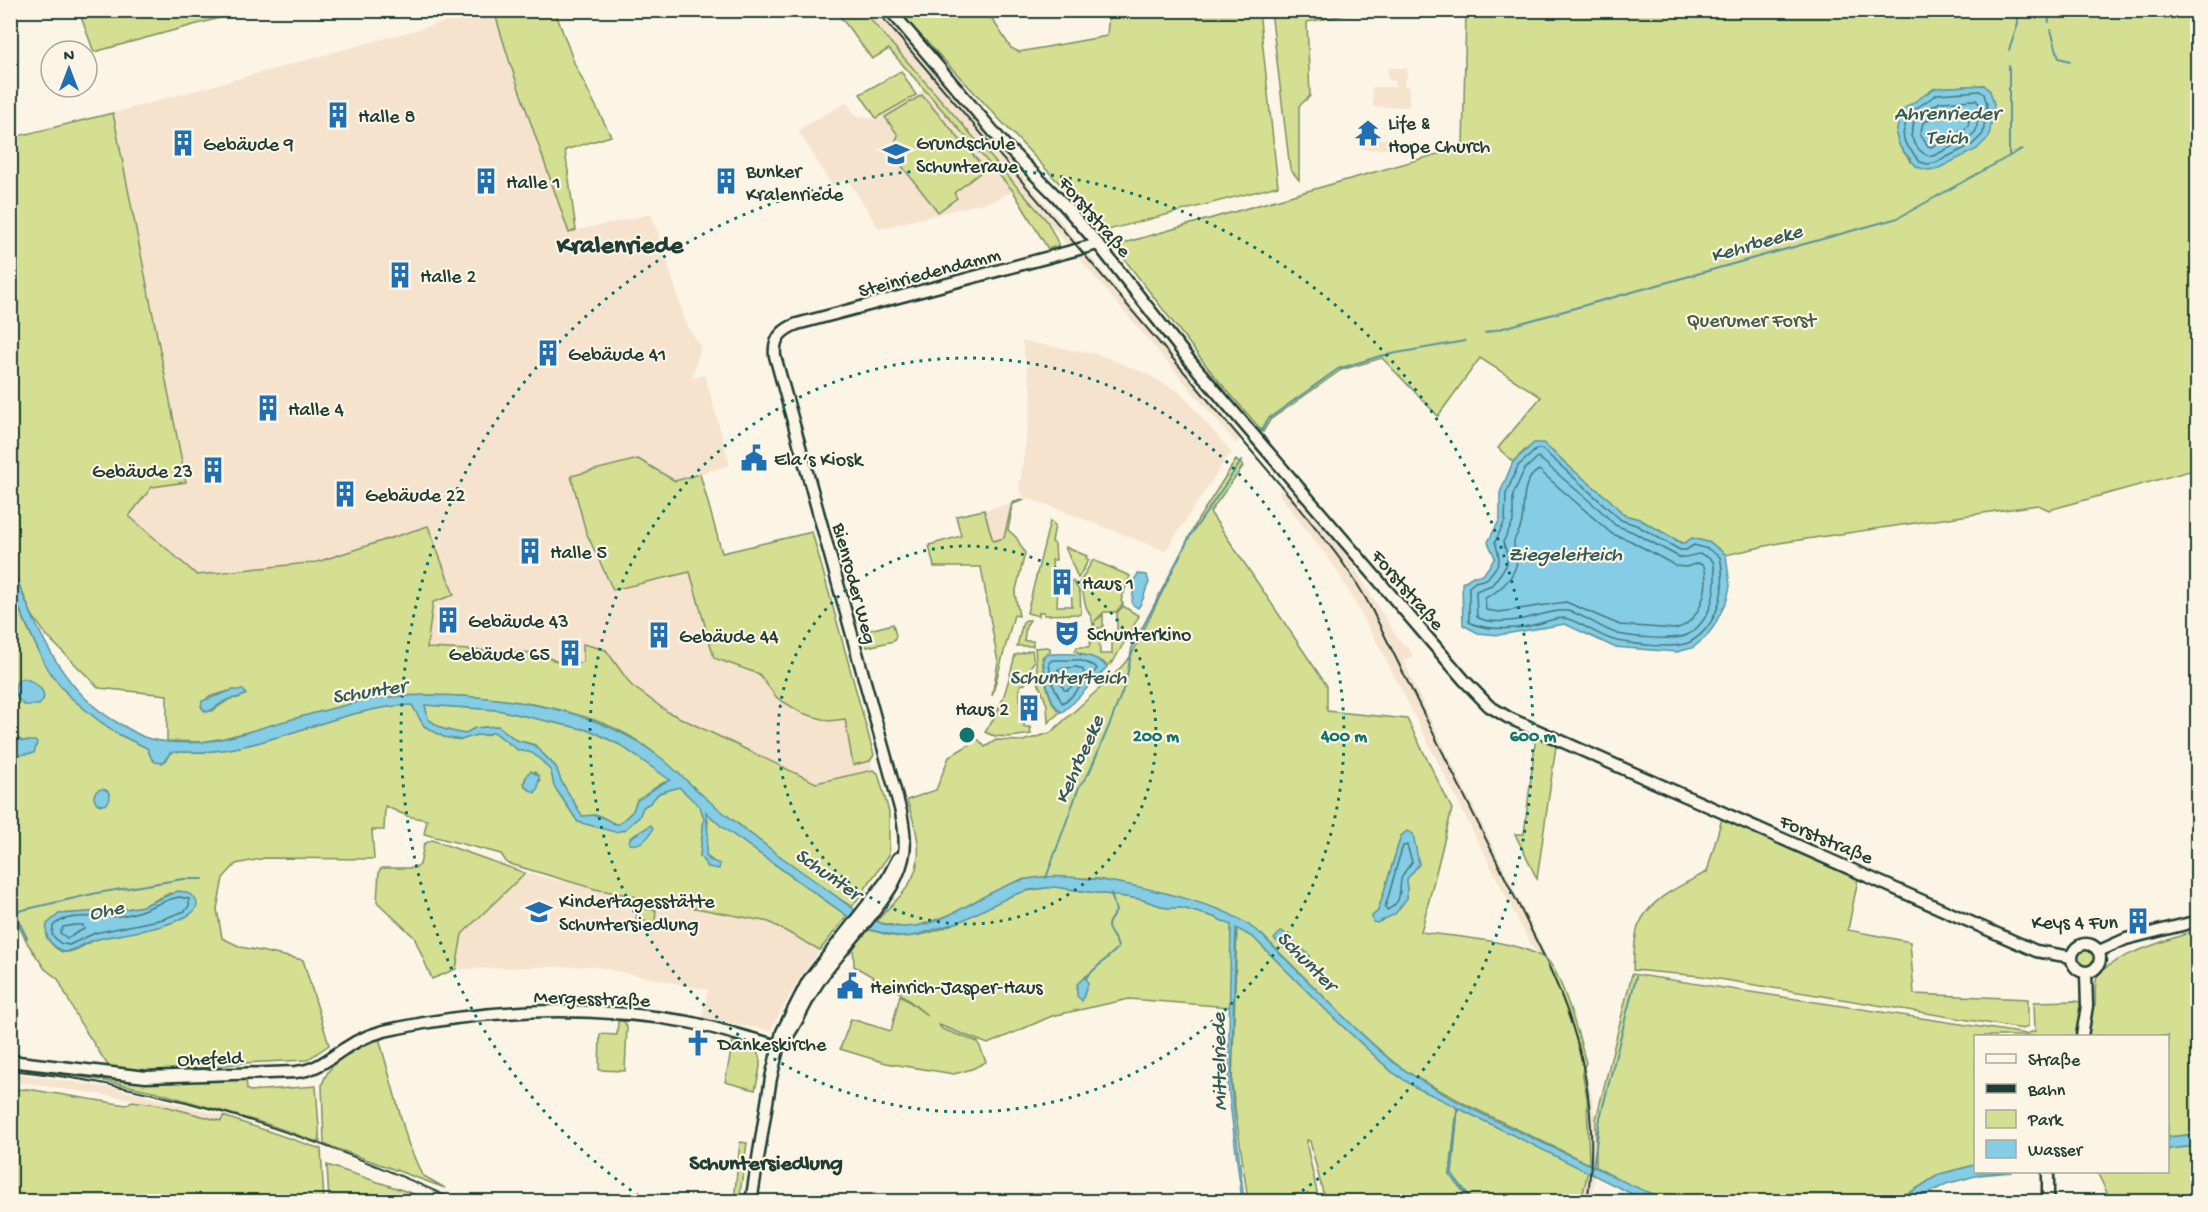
<svg xmlns="http://www.w3.org/2000/svg" width="2208" height="1212" viewBox="0 0 2208 1212" font-family="'Gochi Hand',sans-serif">
<rect width="100%" height="100%" fill="#fcf5e5"/>
<filter id="ink" filterUnits="userSpaceOnUse"><feTurbulence type="fractalNoise" baseFrequency=".0167" numOctaves="2"/><feDisplacementMap in="SourceGraphic" scale="12" xChannelSelector="R" yChannelSelector="G"/><feConvolveMatrix kernelMatrix="1 2 1 2 8 2 1 2 1" color-interpolation-filters="sRGB"/></filter>
<g filter="url(#ink)">
<g fill="#f5e3cd">
<polygon points="484,11 494,11 510,63 569,232 651,214 664,250 683,314 687,326 701,346 692,378 705,375 730,465 700,474 722,553 812,532 874,755 870,761 873,770 816,783 668,712 630,685 605,650 583,645 583,662 565,666 540,653 427,648 433,602 428,527 317,562 197,575 129,516 152,487 186,481 113,113"/>
<polygon points="860,11 884,11 1242,437 1236,443 1047,221 941,107 1013,191 995,200 879,229 847,178 832,186 798,130 847,102 856,117 876,119 924,90"/>
<polygon points="1388,68 1407,68 1407,78 1404,81 1404,86 1409,87 1409,107 1373,107 1372,87 1395,87 1395,81 1388,80"/>
<rect x="1363" y="139" width="28" height="10"/>
<polygon points="1022,341 1097,354 1145,373 1181,393 1231,452 1165,551 1045,504 1025,498 1019,490 1032,395"/>
<polygon points="1282,484 1344,551 1395,634 1404,646 1408,647 1413,656 1404,661 1416,689 1560,983 1579,1035 1596,1119 1596,1167 1592,1201 1581,1201 1589,1164 1587,1098 1582,1070 1551,981 1522,928 1377,642 1335,567 1279,494"/>
<polygon points="1012,503 1004,538 993,541 984,510"/>
<polygon points="525,873 595,889 769,922 820,950 799,979 770,1031 702,1017 708,990 592,966 456,969 462,934"/>
<polygon points="11,1073 113,1088 221,1115 219,1120 157,1103 26,1083 11,1083"/>
</g>
<g fill="#d4df92" stroke="#7a8e63" stroke-width="1.5" fill-rule="evenodd">
<polygon points="101,11 101,10 245,11 94,52 81,17"/>
<polygon points="494,11 555,11 575,65 611,136 565,150 576,230 569,233 510,63"/>
<polygon points="836,11 863,11 1047,221 1059,245 1048,249 1013,191 889,49 872,59"/>
<polygon points="898,11 987,11 1011,48 1019,52 1107,36 1109,11 1259,11 1278,186 1104,231"/>
<polygon points="1271,11 1367,11 1307,22 1310,96 1299,106 1299,180 1290,169"/>
<path d="M1466 11H2197V469L2049 510 2038 505 1779 543 1726 555 1711 543 1692 538 1684 544 1639 519 1624 515 1610 500 1573 470 1553 451 1525 450 1513 462 1498 448 1541 397 1480 358 1438 416 1382 358 1341 370 1270 420 1263 432 1212 373 1125 260 1121 247 1124 243 1463 147ZM1983 85 1911 162 1900 147 1896 134 1909 105 1921 99 1935 88Z"/>
<polygon points="901,71 916,95 876,118 860,94"/>
<polygon points="922,95 985,169 954,193 957,198 938,212 890,151 894,146 898,135 885,117"/>
<path d="M113 113 186 482 152 487 129 516 197 575 317 562 428 526 454 595 433 602 427 648 540 653 565 666 583 662V644L606 650 631 685 668 712 816 783 873 770 878 773 889 812V855L852 907C814 883 778 855 742 827 732 819 720 811 710 802 682 778 658 752 626 734 566 699 431 687 364 701 317 711 271 727 224 738L201 742 167 741V695L99 688 47 636 32 615 11 565 10 138ZM233 690 245 695 238 698 230 699 212 711 204 710 201 706 208 697Z"/>
<polygon points="638,459 675,481 700,474 722,553 812,532 874,755 870,761 853,765 845,719 829,721 802,713 777,698 759,674 714,658 690,572 613,590 586,532 571,476"/>
<path d="M1236 460 1243 466 1210 512 1327 686V711L1407 719 1452 809 1421 932C1456 937 1519 940 1547 960 1561 971 1581 1043 1586 1063L1582 1071 1587 1098 1589 1164 1469 1106 1417 1078 1394 1063 1354 1027 1261 934 1169 894 1098 879 1044 877 1020 880 979 899 958 912 918 926 906 928 876 922C884 912 893 904 902 894 928 863 918 835 907 800L936 790 949 757 978 739 985 747 996 740 1023 741 1050 733 1110 679 1131 656 1197 521ZM1401 836 1412 838 1419 864 1407 879V898L1372 917 1378 911Z"/>
<polygon points="1021,499 1024,500 1013,504 1008,530 1016,537 1025,553 1015,594 1019,616 1014,615 992,696 998,662 981,567 934,567 929,545 961,536 956,516 984,510 993,541 1004,538 1012,503"/>
<polygon points="1050,521 1055,525 1052,542 1055,544 1056,560 1052,560 1053,586 1058,586 1057,606 1072,606 1071,581 1073,581 1080,592 1081,614 1044,615 1044,612 1039,612 1039,616 1027,613"/>
<polygon points="1065,547 1087,556 1086,558 1089,560 1078,578"/>
<path d="M1093 560 1130 576 1121 601 1123 604 1116 612H1104L1095 621 1103 615V627L1094 629 1095 622 1093 627C1093 613 1087 614 1085 603 1083 595 1084 591 1079 583Z"/>
<path d="M10 590 44 663 55 679 69 696 98 720 118 734 147 748 152 759 166 760 170 753 176 752C188 752 201 753 213 751 281 744 343 707 412 705L424 726 444 737 461 740 476 735H485L494 732 518 750 532 752 542 761 551 771 554 786 578 822 624 830 639 817 643 807 650 803 659 793 679 787 700 806 704 818 700 856 708 867 714 862 706 855 708 819 705 811 721 826 847 916 820 950 769 922 595 889 507 863 501 854 424 834 427 820 407 816 385 806 384 830H372L374 859 265 858 236 864 223 878 217 909 222 938 241 947 303 960 329 1045 307 1060 243 1063 190 1069 155 1071 109 1067 79 1021 58 979 45 969 28 944 11 911V751L19 755 25 741H22L11 734ZM535 772 540 781 525 787 524 782 528 773ZM170 893 195 909C179 928 122 933 98 939 87 942 74 954 63 952 56 950 49 942 46 936L59 914 121 910 143 906Z"/>
<polygon points="1123,606 1139,616 1112,664 1112,661 1107,666 1103,662 1075,651 1077,647 1089,647 1093,633 1099,634 1100,654 1112,654 1112,638 1117,638 1117,613"/>
<polygon points="1026,620 1030,620 1026,626 1024,641 1033,641 1033,646 1017,646 1023,622"/>
<polygon points="893,624 896,636 894,641 867,647 862,632"/>
<path d="M1047 647 1050 648V651L1042 657C1043 671 1048 704 1060 712L1048 723 1047 705 1038 682 1035 648Z"/>
<path d="M1032 650 1034 662 1027 671 1025 684 1020 685V711H1025L1024 727H1030L1031 734C1017 736 998 740 985 732 1003 709 1008 682 1015 655Z"/>
<path d="M425 705 498 710 592 731 620 745 671 780C654 785 650 794 637 800L633 811 619 824H615L598 815 582 816 561 781 556 767 543 754 535 745 516 740 498 726 475 728 464 734 443 729 428 719Z"/>
<polygon points="1536,736 1556,746 1537,879 1515,834 1524,834"/>
<path d="M1722 818 1858 879 1848 930 1910 942 1914 994 2028 999V1026L2023 1029 1701 976 1633 970C1634 957 1634 939 1638 927 1649 898 1682 885 1707 872Z"/>
<polygon points="432,840 525,873 462,934 456,969 432,979 414,937 377,902 379,871 382,868 414,868 420,865 424,844"/>
<path d="M1055 887 1140 899 1167 908H1182L1214 917 1232 925 1230 1007 1129 999 1052 1016 988 1044 939 1025 942 1029 978 1042 986 1062 972 1069 954 1074 886 1063 840 1049 851 1019 891 1031 900 995 928 1016 899 992 854 966 853 947 867 929C878 932 891 937 903 937 941 936 976 911 1010 896 1024 890 1039 889 1055 887Z"/>
<polygon points="637,908 656,910 655,922 636,920"/>
<polygon points="1237,928 1254,938 1335,1019 1392,1072 1455,1106 1457,1109 1450,1175 1471,1201 1325,1201 1310,1141 1307,1140 1307,1147 1319,1201 1248,1201 1232,1085"/>
<path d="M2197 930V1134L2168 1137V1036H1976L1975 1165 1940 1174 1913 1191 1889 1201H1683C1648 1196 1627 1184 1596 1167V1119L1632 974 2026 1034 2035 1031 2034 1002 2075 1001 2095 1005C2096 997 2094 984 2097 977 2109 956 2173 939 2197 930Z"/>
<circle cx="2086" cy="958" r="10"/>
<polygon points="618,1021 624,1021 627,1027 625,1071 599,1070 600,1034 617,1035"/>
<path d="M379 1038 408 1143 422 1175 445 1188 324 1144 322 1085C329 1060 357 1046 379 1038Z"/>
<path d="M733 1041C767 1049 762 1060 755 1090L725 1082Z"/>
<polygon points="11,1064 64,1070 246,1077 247,1089 250,1091 316,1086 320,1143 270,1125 157,1092 101,1080 11,1068"/>
<polygon points="27,1089 126,1105 132,1101 157,1104 221,1121 223,1116 321,1149 324,1201 11,1201 11,1090"/>
<polygon points="1458,1108 1588,1171 1581,1202 1473,1201 1452,1174"/>
<polygon points="740,1142 747,1143 739,1201 734,1201"/>
<polygon points="2197,1146 2197,1201 2196,1202 2111,1201 2097,1172 2168,1172 2168,1149"/>
<polygon points="327,1165 435,1201 436,1201 329,1201"/>
</g>
<g fill="#84cde5" stroke="#5c939e" stroke-width="1.5" fill-rule="evenodd">
<polygon points="1984,85 1990,91 1994,104 1989,137 1977,149 1937,169 1928,170 1917,167 1900,147 1896,134 1901,111 1935,88"/>
<polygon points="1534,443 1543,443 1573,470 1610,500 1624,515 1639,519 1683,544 1692,538 1711,543 1726,555 1730,586 1727,600 1714,626 1705,638 1692,648 1677,652 1614,647 1565,624 1499,635 1478,633 1463,625 1462,583 1473,576 1483,575 1495,558 1488,542 1500,519 1500,493 1513,462"/>
<path d="M10 565C36 624 59 690 118 723 126 727 135 733 144 737 160 743 184 743 201 742 227 740 253 730 278 723 306 715 334 708 362 701 412 691 485 695 535 705 581 713 622 728 660 757 679 772 695 790 714 805 748 833 782 858 818 883 841 899 864 921 892 926 939 934 977 893 1019 881 1068 866 1170 892 1218 909 1234 915 1248 924 1261 934 1288 962 1315 988 1342 1015 1359 1031 1377 1050 1396 1064 1447 1101 1520 1132 1578 1159 1615 1176 1642 1195 1683 1201H1646L1458 1108 1452 1174 1473 1201H1471L1450 1175 1457 1109 1455 1106 1415 1087 1392 1072 1335 1019 1254 938 1236 928 1231 1085 1244 1201H1242L1228 1086 1231 925 1214 917 1182 908H1167L1140 899 1055 887 1029 890 1011 896 959 922 913 936 900 937 867 929 846 915 721 826 706 812 708 835 706 855 709 860 720 864 719 869 708 867 700 856 704 818 700 807 679 787 659 793 650 803 643 807 639 817 624 830 615 832 578 822 554 786 551 771 542 761 532 753 518 750 494 732 485 735H476L461 740 444 737 424 726 412 705C343 707 281 744 213 751 200 753 188 752 176 752L170 753 163 763 155 762 152 759 147 748 118 734 98 720 69 696 55 679 44 663 11 590ZM425 705 498 710 592 731 620 745 670 780C654 786 650 794 637 800L633 811 619 824H615L598 815 582 816 561 781 556 767 534 745 516 740 498 726 475 728 464 734 443 729 428 719Z"/>
<path d="M1138 574 1147 575 1149 583C1144 592 1144 601 1138 608L1132 604 1134 580Z"/>
<path d="M1048 654C1067 654 1093 651 1107 667L1074 702 1062 712C1048 704 1044 672 1043 657Z"/>
<path d="M24 678C35 682 52 693 39 705H24C16 698 11 690 18 680Z"/>
<path d="M233 690H243L246 694C240 698 236 697 230 699 222 701 215 709 207 712 201 709 201 706 202 701Z"/>
<polygon points="11,734 22,741 35,741 37,743 34,753 18,755 11,751"/>
<path d="M531 771 539 776 538 788 535 793 525 787C524 781 526 775 531 771Z"/>
<circle cx="102" cy="797" r="8"/>
<path d="M651 825 653 829C648 839 640 846 629 844L630 838Z"/>
<polygon points="1407,831 1413,834 1419,864 1407,879 1407,898 1395,914 1377,923 1373,922 1372,916 1378,911 1401,836"/>
<path d="M178 891C196 892 205 907 187 916 161 930 127 932 98 939 86 942 76 950 64 952 51 945 44 939 47 924L59 914 121 910 143 906Z"/>
<polygon points="1282,931 1310,956 1302,964 1274,939"/>
<polygon points="1086,976 1088,984 1082,1001 1077,996 1077,984"/>
<polygon points="2197,1134 2197,1146 2168,1149 2168,1137"/>
<polygon points="1975,1165 1976,1172 2012,1172 1979,1175 1946,1184 1915,1201 1889,1201 1913,1191 1940,1174"/>
</g>
<g fill="none" stroke-linecap="round" stroke-linejoin="round">
<g stroke="#47777b" stroke-width="1.5">
<polygon points="1980,91 1984,94 1987,104 1983,134 1973,144 1935,163 1928,164 1920,162 1905,143 1903,134 1908,114 1937,94"/>
<path d="M1976 100 1980 105 1976 131 1969 138 1933 156C1922 157 1915 145 1911 136L1915 117 1940 102Z"/>
<polygon points="1967,110 1970,113 1968,126 1964,130 1931,147 1928,146 1920,135 1923,123 1943,111"/>
<path d="M1537 449H1542L1621 520 1636 525 1680 550H1686L1694 545 1708 549 1720 557C1727 587 1719 626 1690 642 1676 650 1633 644 1617 641 1602 638 1582 623 1568 619 1559 616 1549 621 1541 623 1522 629 1487 632 1469 622V587L1475 582 1487 579C1500 562 1502 563 1495 542L1505 521 1506 494 1518 466Z"/>
<path d="M1538 457 1601 511 1615 525 1633 532 1679 557C1696 559 1694 547 1713 561 1719 587 1712 621 1687 635 1676 641 1631 637 1618 634 1603 630 1581 613 1568 611 1557 609 1546 614 1536 616 1520 620 1492 626 1477 617L1476 591 1492 585 1506 566 1508 556 1503 542 1513 522V495L1524 470Z"/>
<path d="M1539 470 1612 534 1629 540 1676 566 1686 567 1698 563 1704 566C1710 588 1700 623 1675 629L1620 625 1566 602 1499 612 1486 610 1485 598C1499 592 1516 576 1517 560 1517 554 1513 547 1514 542 1515 536 1520 531 1521 525 1526 507 1519 481 1539 470Z"/>
<polygon points="1052,660 1079,660 1095,666 1097,669 1070,698 1062,703 1052,683 1049,663"/>
<polygon points="1077,667 1083,670 1084,673 1068,690 1064,690 1060,681 1058,669"/>
<path d="M1407 845 1412 862C1408 868 1402 873 1401 880 1399 893 1402 903 1387 910L1385 907C1392 887 1396 865 1403 846Z"/>
<path d="M179 897 189 899V906L185 911 163 919 95 933 69 945 60 943 52 935 53 926C66 912 102 918 121 916 145 913 158 901 179 897Z"/>
<polygon points="75,925 83,925 84,929 67,938 60,933 63,927"/>
</g>
<g stroke="#5c939e" stroke-width="2">
<polyline points="2036,10 2048,15 2049,22"/>
<polyline points="2051,30 2059,58 2070,61"/>
<polyline points="2009,50 2018,24 2017,10"/>
<polyline points="2009,66 2009,155"/>
<polyline points="1485,333 1898,218 2022,149"/>
<polyline points="1260,433 1268,419 1338,369 1380,356 1465,341"/>
<polyline points="1046,878 1079,787 1089,773 1109,726 1126,682 1132,648 1190,536 1242,460"/>
<polyline points="10,904 27,938"/>
<polyline points="14,912 97,893 183,879 203,879"/>
<path d="M1085 978 1118 948C1117 938 1107 932 1108 925 1109 920 1114 916 1116 911L1111 893"/>
<polyline points="1593,1167 1600,1118 1636,977"/>
</g>
<g stroke="#1f3d34" stroke-width="15">
<g id="secondary">
<polyline points="890,10 1004,144 1057,197 1098,244 1190,361 1464,680 1489,706 1509,718 2036,951 2071,957"/>
<circle cx="2086" cy="958" r="14"/>
<polyline points="2099,951 2126,939 2198,921"/>
<polyline points="2082,1036 2087,1006 2086,973"/>
<path d="M780 1046C797 1027 805 1000 821 978 843 947 872 919 892 886 907 859 907 842 901 812L775 356C773 339 781 330 797 324L1098 244"/>
<path d="M10 1061 146 1077 296 1072C316 1070 327 1060 344 1049 360 1038 379 1031 398 1028 493 1008 593 1006 688 1022 719 1028 749 1039 780 1046"/>
<polyline points="2048,1172 2048,1202"/>
<polyline points="751,1202 771,1078 782,1032 808,981 886,881 898,858"/>
</g>
</g>
<use href="#secondary" stroke="#fcf5e5" stroke-width="10"/>
<g stroke="#1f3d34" stroke-width="2">
<path d="M876 10 1294 501C1322 536 1351 569 1372 610L1545 958C1583 1038 1600 1113 1587 1202"/>
<path d="M10 1070C163 1085 320 1137 459 1202"/>
</g>
</g>
</g>
<g fill="none" stroke="#0f766e" stroke-width="3" stroke-dasharray="3 6">
<circle cx="967" cy="735" r="189"/>
<circle cx="967" cy="735" r="377"/>
<path d="M646 1201A566 566 0 1 1 1288 1201"/>
</g>
<defs>
<g id="building-bare" transform="scale(2.07)"><path d="M-4-6H4V6H1V3H-1V6H-4ZM-2.5-4.3h1.7v1.8h-1.7ZM.8-4.3h1.7v1.8H.8ZM-2.5-1h1.7V.8h-1.7ZM.8-1h1.7V.8H.8Z" fill="#1f6fb2" stroke="#fcf5e5" stroke-width="2.5" paint-order="stroke"/></g>
<g id="temple-bare" transform="scale(2.07)"><path d="M0-6L5-2H3V0L6.5 2.5H4V6H1.5V3h-3V6H-4V2.5H-6.5L-3 0V-2H-5Z" fill="#1f6fb2" stroke="#fcf5e5" stroke-width="2.5" paint-order="stroke"/></g>
<g id="school-bare" transform="scale(2.07)"><path d="M0-5L7-2L0 1L-7-2ZM-4 1L0 2.5L4 1V4Q0 6-4 4Z" fill="#1f6fb2" stroke="#fcf5e5" stroke-width="2.5" paint-order="stroke"/></g>
<g id="civic-bare" transform="scale(2.07)"><path d="M-.6-6.5H3V-4.5H.6V-3L4-1V1h2V6H-6V1h2V-1L-.6-3ZM-1.2 2.5V6h2.4V2.5Z" fill="#1f6fb2" stroke="#fcf5e5" stroke-width="2.5" paint-order="stroke"/></g>
<g id="theatre-bare" transform="scale(2.07)"><path d="M-5-5.5Q0-4 5-5.5V0Q5 5 0 6Q-5 5-5 0ZM-3.3-2.5H-1v1.5H-3.3ZM1-2.5H3.3v1.5H1ZM-2.8 1Q0 5.5 2.8 1Z" fill="#1f6fb2" stroke="#fcf5e5" stroke-width="2.5" paint-order="stroke"/></g>
<g id="church-bare" transform="scale(2.07)"><path d="M-1.2-6h2.4v3.5h3.3v2.4h-3.3V6h-2.4V-.1h-3.3v-2.4h3.3Z" fill="#1f6fb2" stroke="#fcf5e5" stroke-width="2.5" paint-order="stroke"/></g>
</defs>
<g fill-rule="evenodd">
<use href="#building-bare" x="338" y="115"/>
<use href="#temple-bare" x="1368" y="133"/>
<use href="#building-bare" x="183" y="143"/>
<use href="#school-bare" x="896" y="154"/>
<use href="#building-bare" x="486" y="181"/>
<use href="#building-bare" x="726" y="181"/>
<use href="#building-bare" x="400" y="275"/>
<use href="#building-bare" x="548" y="353"/>
<use href="#building-bare" x="268" y="408"/>
<use href="#civic-bare" x="754" y="458"/>
<use href="#building-bare" x="213" y="470"/>
<use href="#building-bare" x="345" y="494"/>
<use href="#building-bare" x="530" y="551"/>
<use href="#building-bare" x="1062" y="582"/>
<use href="#building-bare" x="448" y="620"/>
<use href="#theatre-bare" x="1067" y="633"/>
<use href="#building-bare" x="659" y="635"/>
<use href="#building-bare" x="570" y="653"/>
<use href="#building-bare" x="1029" y="708"/>
<use href="#school-bare" x="539" y="912"/>
<use href="#building-bare" x="2138" y="921"/>
<use href="#civic-bare" x="850" y="986"/>
<use href="#church-bare" x="698" y="1043"/>
</g>
<g text-anchor="middle" stroke-width="4.5" stroke-linejoin="round" paint-order="stroke">
<g font-size="20" fill="#1f3d34" stroke="#fcf5e5" text-anchor="start">
<text x="358" y="122">Halle 8</text>
<text x="1388" y="129">Life &amp;<tspan x="1388" dy="23">Hope Church</tspan></text>
<text x="916" y="149">Grundschule<tspan x="916" dy="23">Schunteraue</tspan></text>
<text x="203" y="150">Gebäude 9</text>
<text x="746" y="177">Bunker<tspan x="746" dy="23">Kralenriede</tspan></text>
<text x="506" y="188">Halle 1</text>
<text x="420" y="282">Halle 2</text>
<text x="568" y="360">Gebäude 41</text>
<text x="288" y="415">Halle 4</text>
<text x="774" y="465">Ela‘s Kiosk</text>
<text x="193" y="477" text-anchor="end">Gebäude 23</text>
<text x="365" y="501">Gebäude 22</text>
<text x="550" y="558">Halle 5</text>
<text x="1082" y="589">Haus 1</text>
<text x="468" y="627">Gebäude 43</text>
<text x="1087" y="640">Schunterkino</text>
<text x="679" y="642">Gebäude 44</text>
<text x="550" y="660" text-anchor="end">Gebäude 65</text>
<text x="1009" y="715" text-anchor="end">Haus 2</text>
<text x="559" y="907">Kindertagesstätte<tspan x="559" dy="23">Schuntersiedlung</tspan></text>
<text x="2118" y="928" text-anchor="end">Keys 4 Fun</text>
<text x="870" y="993">Heinrich-Jasper-Haus</text>
<text x="718" y="1050">Dankeskirche</text>
</g>
<g font-size="20" fill="#1f3d34" stroke="#fcf5e5">
<text transform="translate(1096 216) rotate(49)" y="7">Forststraße</text>
<text transform="translate(929 271) rotate(-15)" y="7">Steinriedendamm</text>
<text transform="translate(856 583) rotate(75)" y="7">Bienroder Weg</text>
<text transform="translate(1409 589) rotate(49)" y="7">Forststraße</text>
<text transform="translate(1827 838) rotate(23)" y="7">Forststraße</text>
<text transform="translate(592 997) rotate(2)" y="7">Mergesstraße</text>
<text transform="translate(210 1057) rotate(-2)" y="7">Ohefeld</text>
</g>
<g font-size="20" fill="#435d47" stroke="#fcf5e5">
<text x="1751" y="326">Querumer Forst</text>
</g>
<g font-size="21" font-style="italic" fill="#335a57" stroke="#fcf5e5">
<text x="1947" y="119">Ahrenrieder<tspan x="1947" dy="24">Teich</tspan></text>
<text transform="translate(1756 242) rotate(-16)" y="7">Kehrbeeke</text>
<text x="1565" y="560">Ziegeleiteich</text>
<text x="1068" y="683">Schunterteich</text>
<text transform="translate(369 690) rotate(-9)" y="7">Schunter</text>
<text transform="translate(1078 759) rotate(-66)" y="7">Kehrbeeke</text>
<text transform="translate(829 873) rotate(35)" y="7">Schunter</text>
<text transform="translate(106 909) rotate(-11)" y="7">Ohe</text>
<text transform="translate(1308 960) rotate(45)" y="7">Schunter</text>
<text transform="translate(1218 1062) rotate(-91)" y="7">Mittelriede</text>
</g>
<g font-size="22" font-weight="bold" fill="#1f3d34" stroke="#fcf5e5">
<text x="766" y="1169">Schuntersiedlung</text>
</g>
<g font-size="26" font-weight="bold" fill="#1f3d34" stroke="#fcf5e5">
<text x="620" y="252">Kralenriede</text>
</g>
</g>
<circle cx="967" cy="735" r="9" fill="#0f766e" stroke="#fcf5e5" stroke-width="3"/>
<g font-size="18" text-anchor="middle" font-weight="bold" fill="#0f766e" stroke="#fcf5e5" stroke-width="4.5" stroke-linejoin="round" paint-order="stroke">
<text x="1156" y="741">200 m</text>
<text x="1344" y="741">400 m</text>
<text x="1533" y="741">600 m</text>
</g>
<rect width="2208" height="1212" fill="none" stroke="#fcf5e5" stroke-width="36"/>
<rect x="18" y="18" width="2172" height="1176" fill="none" stroke="#1f3d34" stroke-width="2" filter="url(#ink)"/>
<rect x="1974" y="1035" width="195" height="138" fill="#fcf5e5" stroke="#a4ab9e" stroke-width="1.5"/>
<rect x="1986" y="1054" width="30" height="9" fill="#fcf5e5" stroke="#a4ab9e" stroke-width="1.5"/>
<text x="2028" y="1065" font-size="18" fill="#1f3d34">Straße</text>
<rect x="1986" y="1084" width="30" height="9" fill="#1f3d34" stroke="#a4ab9e" stroke-width="1.5"/>
<text x="2028" y="1095" font-size="18" fill="#1f3d34">Bahn</text>
<rect x="1986" y="1110" width="30" height="18" fill="#d4df92" stroke="#a4ab9e" stroke-width="1.5"/>
<text x="2028" y="1125" font-size="18" fill="#1f3d34">Park</text>
<rect x="1986" y="1140" width="30" height="18" fill="#84cde5" stroke="#a4ab9e" stroke-width="1.5"/>
<text x="2028" y="1155" font-size="18" fill="#1f3d34">Wasser</text>
<g transform="translate(69 69)"><circle r="28" fill="#fcf5e5" stroke="#a4ab9e" stroke-width="1.5"/>
<path d="M0-4.5L10 22L0 15L-10 22Z" fill="#1f6fb2"/>
<text y="-9" font-size="16" font-weight="bold" text-anchor="middle" fill="#1f3d34">N</text>
</g>
</svg>
